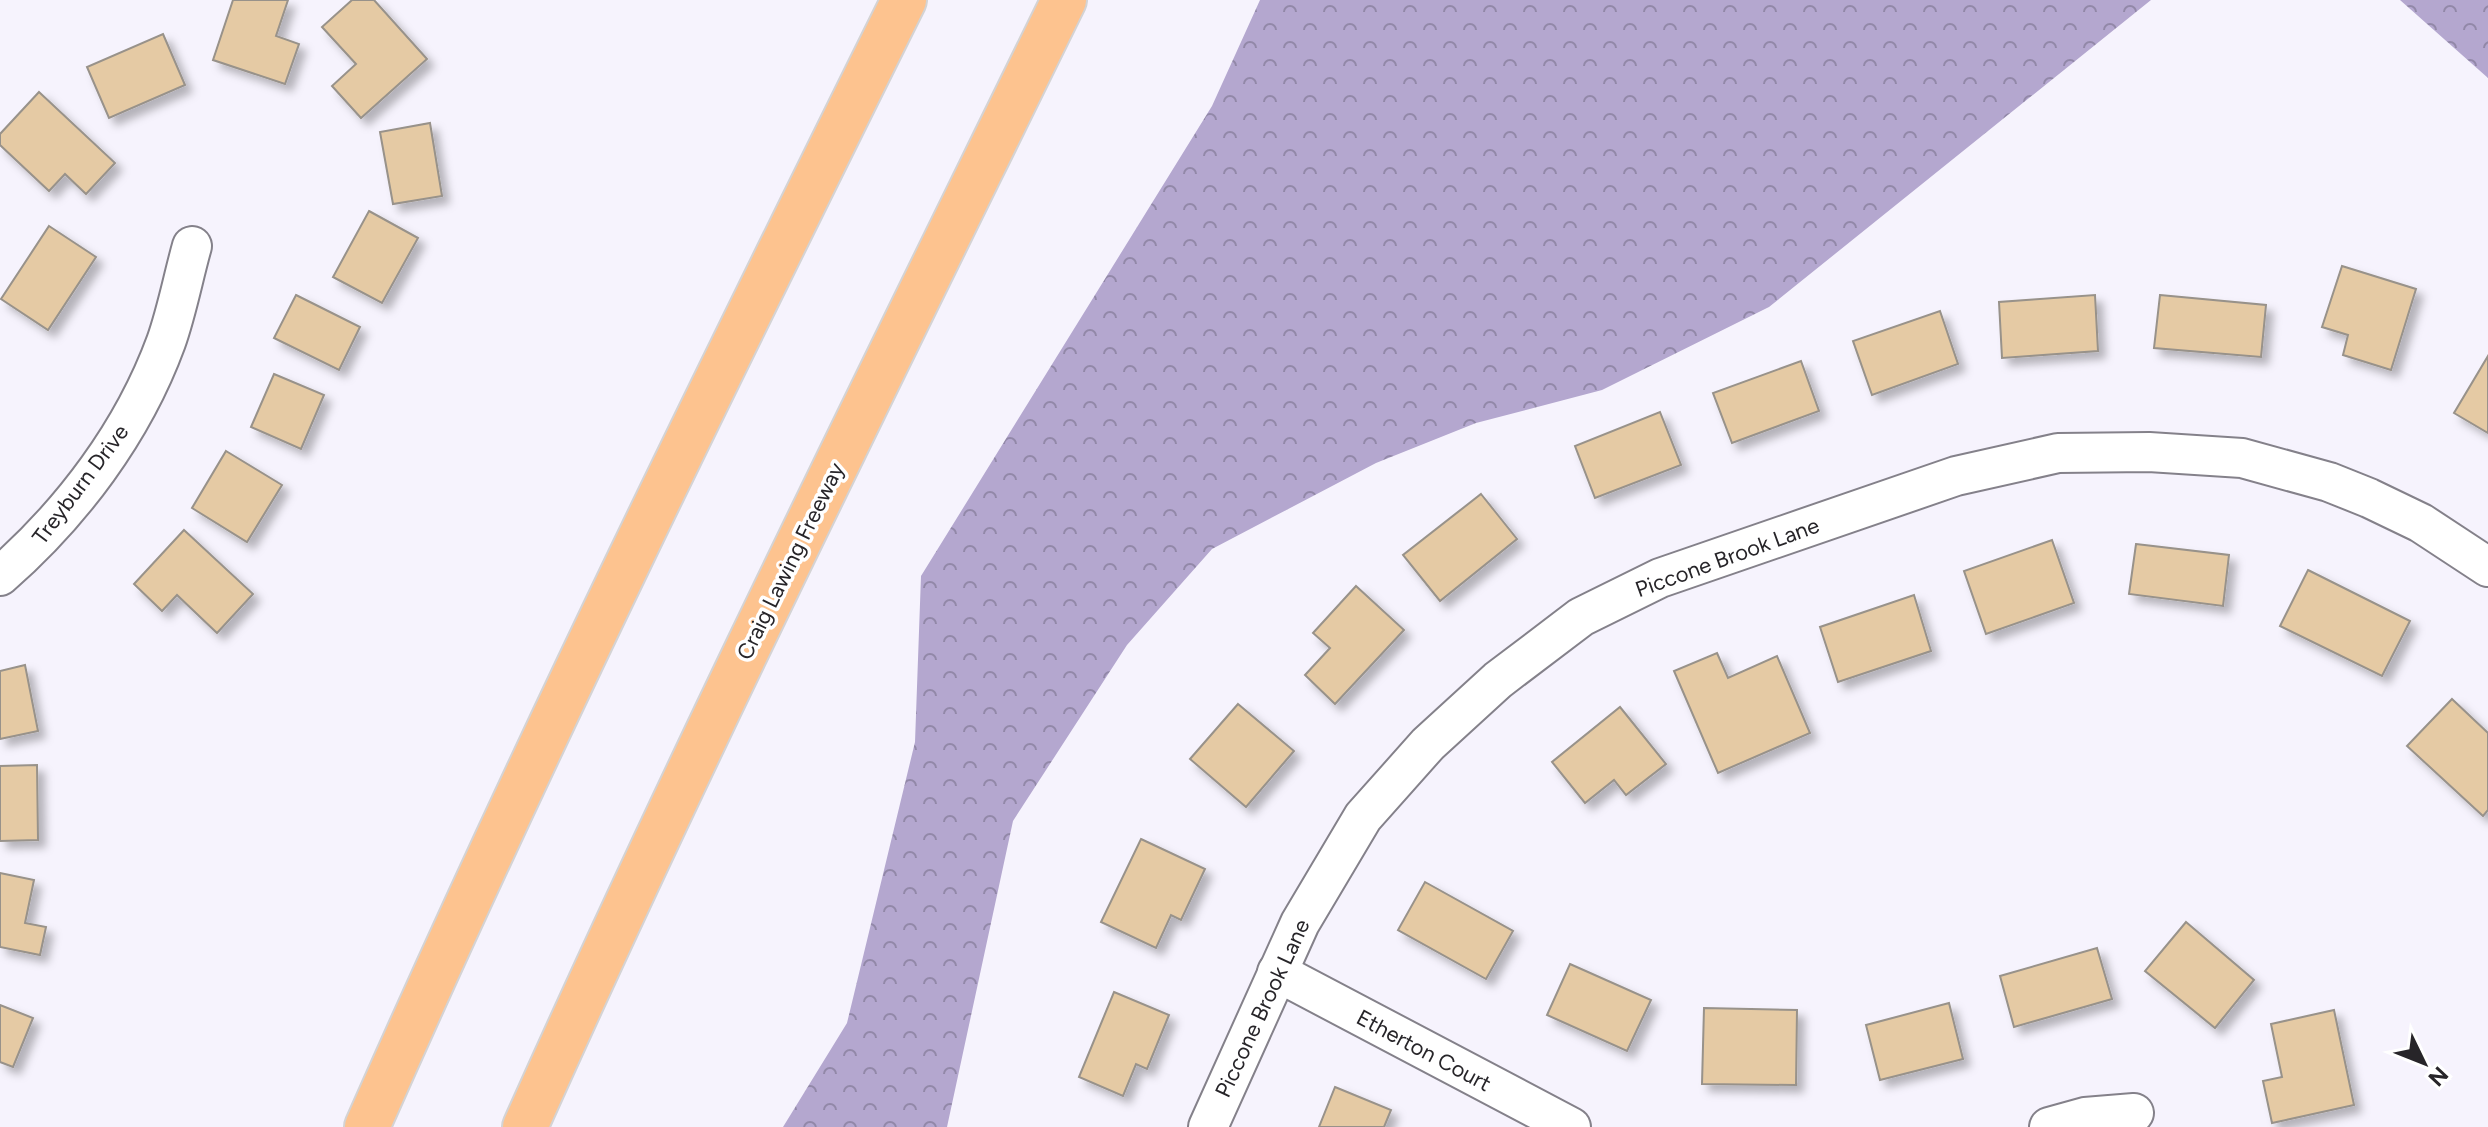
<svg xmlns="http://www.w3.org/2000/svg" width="2488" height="1127" viewBox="0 0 2488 1127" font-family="Figtree,sans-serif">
<defs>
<pattern id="forest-crowns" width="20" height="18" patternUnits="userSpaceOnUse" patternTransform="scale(2)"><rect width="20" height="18" fill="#b4a7cf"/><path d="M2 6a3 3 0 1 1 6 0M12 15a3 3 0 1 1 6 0" fill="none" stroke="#9288a8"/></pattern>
<filter id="shadow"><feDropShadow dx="7" dy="7" stdDeviation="4" flood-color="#0004"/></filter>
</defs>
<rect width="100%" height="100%" fill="#f6f3fd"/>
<g fill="url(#forest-crowns)">
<polygon points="1260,0 2151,0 1769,307 1602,390 1476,423 1376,463 1212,549 1127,645 1013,821 947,1127 783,1127 847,1023 915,742 921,576 1212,106"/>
<polygon points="2400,0 2488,0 2488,78"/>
</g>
<g fill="#e5caa4" stroke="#98928a" stroke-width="2" filter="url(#shadow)">
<polygon points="233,0 288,0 276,36 299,44 285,84 213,60"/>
<polygon points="352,0 374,0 427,59 361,118 332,86 356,64 322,27"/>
<polygon points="163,34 185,85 109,118 87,67"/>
<polygon points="39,92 115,163 86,194 65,174 49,191 0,145 0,134"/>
<polygon points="430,123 442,196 393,204 380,132"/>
<polygon points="369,211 418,238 382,303 333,277"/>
<polygon points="49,226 96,257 48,330 1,299"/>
<polygon points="2342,266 2416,289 2391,370 2343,355 2348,335 2322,327"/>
<polygon points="296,295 360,327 339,370 274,338"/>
<polygon points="2095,295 2098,351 2002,358 1999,302"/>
<polygon points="2160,295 2266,305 2261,357 2154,348"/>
<polygon points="1940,311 1958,364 1872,395 1853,341"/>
<polygon points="2488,356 2488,433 2454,413"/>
<polygon points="1801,361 1819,411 1732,443 1713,393"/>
<polygon points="274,374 324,395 301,449 251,427"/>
<polygon points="1660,412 1681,465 1595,498 1575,446"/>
<polygon points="226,451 282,485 247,542 192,508"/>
<polygon points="1481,494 1517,539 1440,601 1403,555"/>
<polygon points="184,530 253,594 217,633 177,595 162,611 134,584"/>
<polygon points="2052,540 2074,603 1986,634 1964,571"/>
<polygon points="2136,544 2229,555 2223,606 2129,594"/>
<polygon points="2308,570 2410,621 2382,676 2280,626"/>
<polygon points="1356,586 1404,630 1335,704 1305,675 1330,648 1313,633"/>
<polygon points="1914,595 1931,651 1838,682 1820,627"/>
<polygon points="1717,653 1728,678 1777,656 1810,733 1718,773 1674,671"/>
<polygon points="25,665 38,731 0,739 0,671"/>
<polygon points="2452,699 2488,733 2488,810 2483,816 2407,746"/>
<polygon points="1238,704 1294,751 1246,807 1190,759"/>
<polygon points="1620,707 1666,764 1626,795 1614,780 1585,803 1552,762"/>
<polygon points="37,765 38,840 0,841 0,766"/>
<polygon points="1141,839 1205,869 1181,920 1171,915 1156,948 1101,922"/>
<polygon points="0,873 34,880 25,923 46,927 40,955 0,947"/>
<polygon points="1425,882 1513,931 1486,979 1398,930"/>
<polygon points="2186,922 2254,980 2215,1028 2145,971"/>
<polygon points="2097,948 2112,999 2014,1027 2000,976"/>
<polygon points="1570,964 1651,1000 1627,1051 1547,1015"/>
<polygon points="1114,992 1169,1015 1147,1069 1136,1064 1123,1096 1079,1077"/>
<polygon points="1949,1003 1963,1059 1880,1080 1866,1025"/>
<polygon points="0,1005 33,1018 13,1067 0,1062"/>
<polygon points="1704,1008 1797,1010 1796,1085 1702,1084"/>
<polygon points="2334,1010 2354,1105 2272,1123 2263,1081 2282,1077 2271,1024"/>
<polygon points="1335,1087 1391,1110 1384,1127 1319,1127"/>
</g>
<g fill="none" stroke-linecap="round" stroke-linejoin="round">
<g stroke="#84818a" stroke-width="42">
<g id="minor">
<path d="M0 576C72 513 133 432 166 342 177 311 183 278 192 246"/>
<polyline points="1277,972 1571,1127"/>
<polyline points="1208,1127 1300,923 1363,817 1428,744 1498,680 1581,617 1660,578 1956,476 2058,453 2149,452 2242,458 2329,482 2369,498 2421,523 2488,567"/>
<polyline points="2049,1127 2085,1117 2134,1113"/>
</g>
</g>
<g stroke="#d4d3d4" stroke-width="48">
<g id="motorway">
<path d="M367 1127C535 746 719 373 904 0"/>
<path d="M525 1127C695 747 881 374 1064 0"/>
</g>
</g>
<use href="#minor" stroke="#fff" stroke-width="38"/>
<use href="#motorway" stroke="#fdc38f" stroke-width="44"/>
</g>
<g text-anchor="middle" stroke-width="7" stroke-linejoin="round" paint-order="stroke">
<g font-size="22" fill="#272529" stroke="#fff">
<text transform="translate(80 484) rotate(-53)" y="8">Treyburn Drive</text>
<text transform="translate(1727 557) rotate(-20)" y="8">Piccone Brook Lane</text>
<text transform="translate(790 561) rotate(-64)" y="8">Craig Lawing Freeway</text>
<text transform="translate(1262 1008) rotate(-65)" y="8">Piccone Brook Lane</text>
<text transform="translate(1424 1050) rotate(28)" y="8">Etherton Court</text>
</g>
</g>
<g transform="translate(2424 1063) rotate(133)" stroke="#ffffff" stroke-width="6" paint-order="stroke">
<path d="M0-6L14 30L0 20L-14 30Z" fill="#272529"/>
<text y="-12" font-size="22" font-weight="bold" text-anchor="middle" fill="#272529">N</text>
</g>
</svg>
